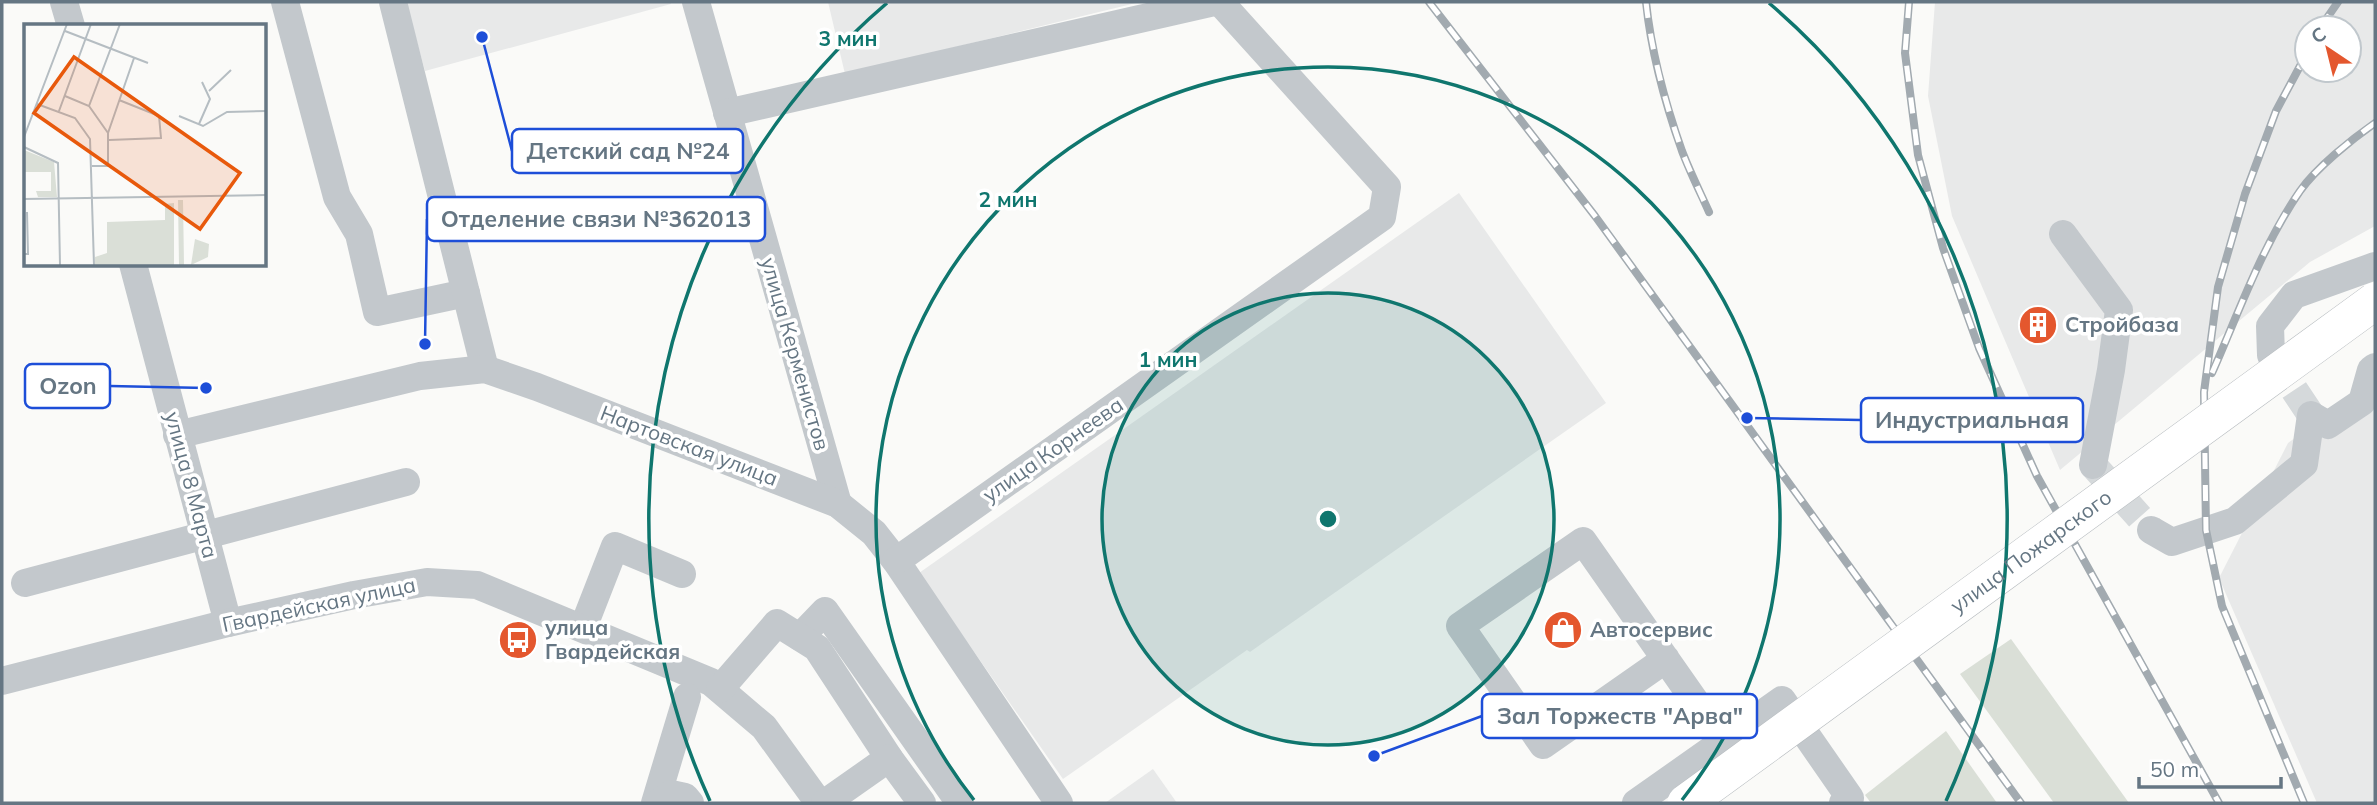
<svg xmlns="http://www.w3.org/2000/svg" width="2377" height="805" viewBox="0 0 2377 805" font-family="Mulish,sans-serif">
<rect width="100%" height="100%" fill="#fafaf8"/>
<g fill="#e8e9e9" fill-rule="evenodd">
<polygon points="406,2 670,2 671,4 425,71"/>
<polygon points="828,2 1140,2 845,74"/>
<path d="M1935 2H2375V226L2310 262 2060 470 1952 216 1928 96ZM2307 28H2349V70H2307Z"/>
<polygon points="1459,193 1606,403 1250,652 1247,650 1063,779 919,573"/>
<polygon points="2375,380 2375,803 2317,803 2219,578 2288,443"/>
<polygon points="1153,769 1177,803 1105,803"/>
</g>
<g fill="#dadfd7">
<polygon points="2011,639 2129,803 2054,803 1960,674"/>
<polygon points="1946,731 1997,803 1871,803 1865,795"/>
</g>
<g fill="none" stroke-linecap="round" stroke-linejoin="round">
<g stroke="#d5d9db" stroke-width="28" stroke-dasharray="28 14" stroke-linecap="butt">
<polyline points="2271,355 2311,415"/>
<polyline points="2093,465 2151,530"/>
</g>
<g stroke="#c3c8cc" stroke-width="28">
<polyline points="64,2 71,26"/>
<polyline points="285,2 337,197 359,234 377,312 466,293"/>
<polyline points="393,2 485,369"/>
<polyline points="696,2 838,504"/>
<polyline points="727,113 1214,2"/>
<polyline points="2063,234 2119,310 2111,370 2093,465"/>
<polyline points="133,264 228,623"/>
<polyline points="2271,355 2270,326 2294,295 2375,266"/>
<polyline points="177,435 420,376 485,369 537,387 838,504 874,533 896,561 1059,803"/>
<polyline points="2151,530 2172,542 2235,521 2304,464 2311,415 2328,425 2362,402 2371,370 2375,367"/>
<polyline points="896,561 1382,217 1387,187 1220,2"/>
<polyline points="25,583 406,482"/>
<polyline points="583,628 615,546 682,574"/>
<polyline points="800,637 825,611 960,803"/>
<polyline points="1666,659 1543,745 1460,626 1583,541 1723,741"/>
<polyline points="2,681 228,623 354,595 427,582 477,585 711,682 764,727 819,803"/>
<polyline points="720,689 777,623 817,648 889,758"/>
<polyline points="655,803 687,697"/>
<polyline points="659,803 671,794 685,797 690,803"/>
<polyline points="825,803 889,758 922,803"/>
<polyline points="1636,803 1782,700 1850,798 1843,803"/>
</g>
<g stroke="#a2aab0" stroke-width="8">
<g id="rail">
<polyline points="1429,2 1595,216 2021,803"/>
<path d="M1646 2C1651 50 1666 106 1682 151 1690 172 1700 192 1709 212"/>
<polyline points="1909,2 1905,53 1918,155 1943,248 1979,348 2037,476 2219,803"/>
<polyline points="2320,28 2338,2"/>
<path d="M2212 373C2239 312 2262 246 2300 191 2316 168 2352 139 2375 123"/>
<polyline points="2304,803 2222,606 2206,530 2204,392 2218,287 2245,194 2276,111 2307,53"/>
</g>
</g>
<use href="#rail" stroke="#fff" stroke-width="5" stroke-dasharray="16" stroke-linecap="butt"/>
<g stroke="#b5babe" stroke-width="38" stroke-linecap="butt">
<g id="major-bridge">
<path id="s1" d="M1686 803 2375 301"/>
</g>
</g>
<use href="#major-bridge" stroke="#fff" stroke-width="37"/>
</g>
<circle cx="1328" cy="519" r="226" fill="#0f766e" fill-opacity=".12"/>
<g fill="none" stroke="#0f766e" stroke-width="3.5">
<circle cx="1328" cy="519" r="226"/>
<path d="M974 800A452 452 0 1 1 1682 800"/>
<path d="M710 801A679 679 0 0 1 887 3M1769 3A679 679 0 0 1 1946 801"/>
</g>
<defs>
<g id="building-disc" transform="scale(2.0125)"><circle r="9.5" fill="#e4572e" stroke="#fff"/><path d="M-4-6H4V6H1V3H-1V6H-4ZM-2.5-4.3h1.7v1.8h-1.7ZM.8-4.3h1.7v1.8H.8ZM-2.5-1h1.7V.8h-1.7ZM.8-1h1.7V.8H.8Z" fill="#fff"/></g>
<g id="shop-disc" transform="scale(2.0125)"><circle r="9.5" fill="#e4572e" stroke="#fff"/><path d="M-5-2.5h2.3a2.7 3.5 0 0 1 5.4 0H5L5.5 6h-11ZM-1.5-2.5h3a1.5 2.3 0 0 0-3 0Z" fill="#fff"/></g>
<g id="bus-disc" transform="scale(2.0125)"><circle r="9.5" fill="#e4572e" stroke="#fff"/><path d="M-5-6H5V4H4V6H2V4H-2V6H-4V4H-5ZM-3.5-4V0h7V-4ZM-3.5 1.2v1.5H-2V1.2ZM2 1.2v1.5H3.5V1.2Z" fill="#fff"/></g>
</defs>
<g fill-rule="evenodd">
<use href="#building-disc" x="2038" y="325"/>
<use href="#shop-disc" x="1563" y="630"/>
<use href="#bus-disc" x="518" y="640"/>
</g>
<g text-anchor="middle" stroke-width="7" stroke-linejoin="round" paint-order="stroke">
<g font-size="21" font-weight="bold" fill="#657683" stroke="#fff" text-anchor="start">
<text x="2065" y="332">Стройбаза</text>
<text x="545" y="635">улица<tspan x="545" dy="24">Гвардейская</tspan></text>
<text x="1590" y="637">Автосервис</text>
</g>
<g font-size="21" fill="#657683" stroke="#fff">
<text transform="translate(795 354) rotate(74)" y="7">улица Керменистов</text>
<text transform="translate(689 446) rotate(21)" y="7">Нартовская улица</text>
<text transform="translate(1053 450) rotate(-35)" y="7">улица Корнеева</text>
<text transform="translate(191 485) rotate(75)" y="7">улица 8 Марта</text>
<text dy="7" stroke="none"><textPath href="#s1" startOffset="427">улица Пожарского</textPath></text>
<text transform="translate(319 605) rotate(-12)" y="7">Гвардейская улица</text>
</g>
</g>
<g transform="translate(24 24)">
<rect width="242" height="242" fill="#fafaf8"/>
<path d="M0 126 30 138 33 173H14L12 167H27V148H0ZM154 176H159L160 241H155ZM150 179V241H71V233L83 229V198L141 196V180ZM171 215 185 220 184 233 167 241Z" fill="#dadfd7"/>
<path fill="none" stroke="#b5bdc2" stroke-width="2" d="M41 7 124 39M185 67 207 46M41 72 65 82 84 109V142H68M13 80 51 94 66 115 70 241M65 82 96 0M35 87 67 0M155 92 179 102 203 88 242 87M175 100 186 75 178 58M84 109 110 34M0 113 43 0M85 116 137 114 135 92 95 76M0 123 34 139 36 241M0 175 242 171M0 230H4L3 188"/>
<path fill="#e8590c" fill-opacity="0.15" stroke="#e8590c" stroke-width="3.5" d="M50 33 216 149 176 205 10 89Z"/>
<rect width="242" height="242" fill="none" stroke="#657683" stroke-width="3.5"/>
</g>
<circle cx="1328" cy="519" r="10" fill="#0f766e" stroke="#fff" stroke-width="3.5"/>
<g font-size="21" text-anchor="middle" font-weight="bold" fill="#0f766e" stroke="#fff" stroke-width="7" stroke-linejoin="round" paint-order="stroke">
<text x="848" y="46">3 мин</text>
<text x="1008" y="207">2 мин</text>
<text x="1168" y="367">1 мин</text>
</g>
<path fill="none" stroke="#1d4ed8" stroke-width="2.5" d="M482 37L512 151M425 344L427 219M206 388L110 386M1747 418L1861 420M1374 756L1482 716"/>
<g fill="#1d4ed8" stroke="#fff" stroke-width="2.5">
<circle cx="482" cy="37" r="7"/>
<circle cx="425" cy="344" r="7"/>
<circle cx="206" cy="388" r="7"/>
<circle cx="1747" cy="418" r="7"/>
<circle cx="1374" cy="756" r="7"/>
</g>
<g fill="#fff" stroke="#1d4ed8" stroke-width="2.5">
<rect x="512" y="129" width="231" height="44" rx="7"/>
<rect x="427" y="197" width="338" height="44" rx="7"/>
<rect x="25" y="364" width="85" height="44" rx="7"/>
<rect x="1861" y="398" width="222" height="44" rx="7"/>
<rect x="1482" y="694" width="275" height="44" rx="7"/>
</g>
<g font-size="23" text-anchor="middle" font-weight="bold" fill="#657683">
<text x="628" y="159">Детский сад №24</text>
<text x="596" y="227">Отделение связи №362013</text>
<text x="68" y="394">Ozon</text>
<text x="1972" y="428">Индустриальная</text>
<text x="1620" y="724">Зал Торжеств "Арва"</text>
</g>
<rect width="2377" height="805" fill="none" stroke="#657683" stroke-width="7"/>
<g transform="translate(2328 49) rotate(325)"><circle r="33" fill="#ffffff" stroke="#c1c8cd" stroke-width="2"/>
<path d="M0-5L12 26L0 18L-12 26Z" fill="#e4572e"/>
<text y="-10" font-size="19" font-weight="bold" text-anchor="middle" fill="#657683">С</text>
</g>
<path d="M2139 777v10h142v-10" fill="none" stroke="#657683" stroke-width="3.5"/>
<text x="2150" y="777" font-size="21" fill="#657683" stroke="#ffffff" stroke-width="5" paint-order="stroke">50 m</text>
</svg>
